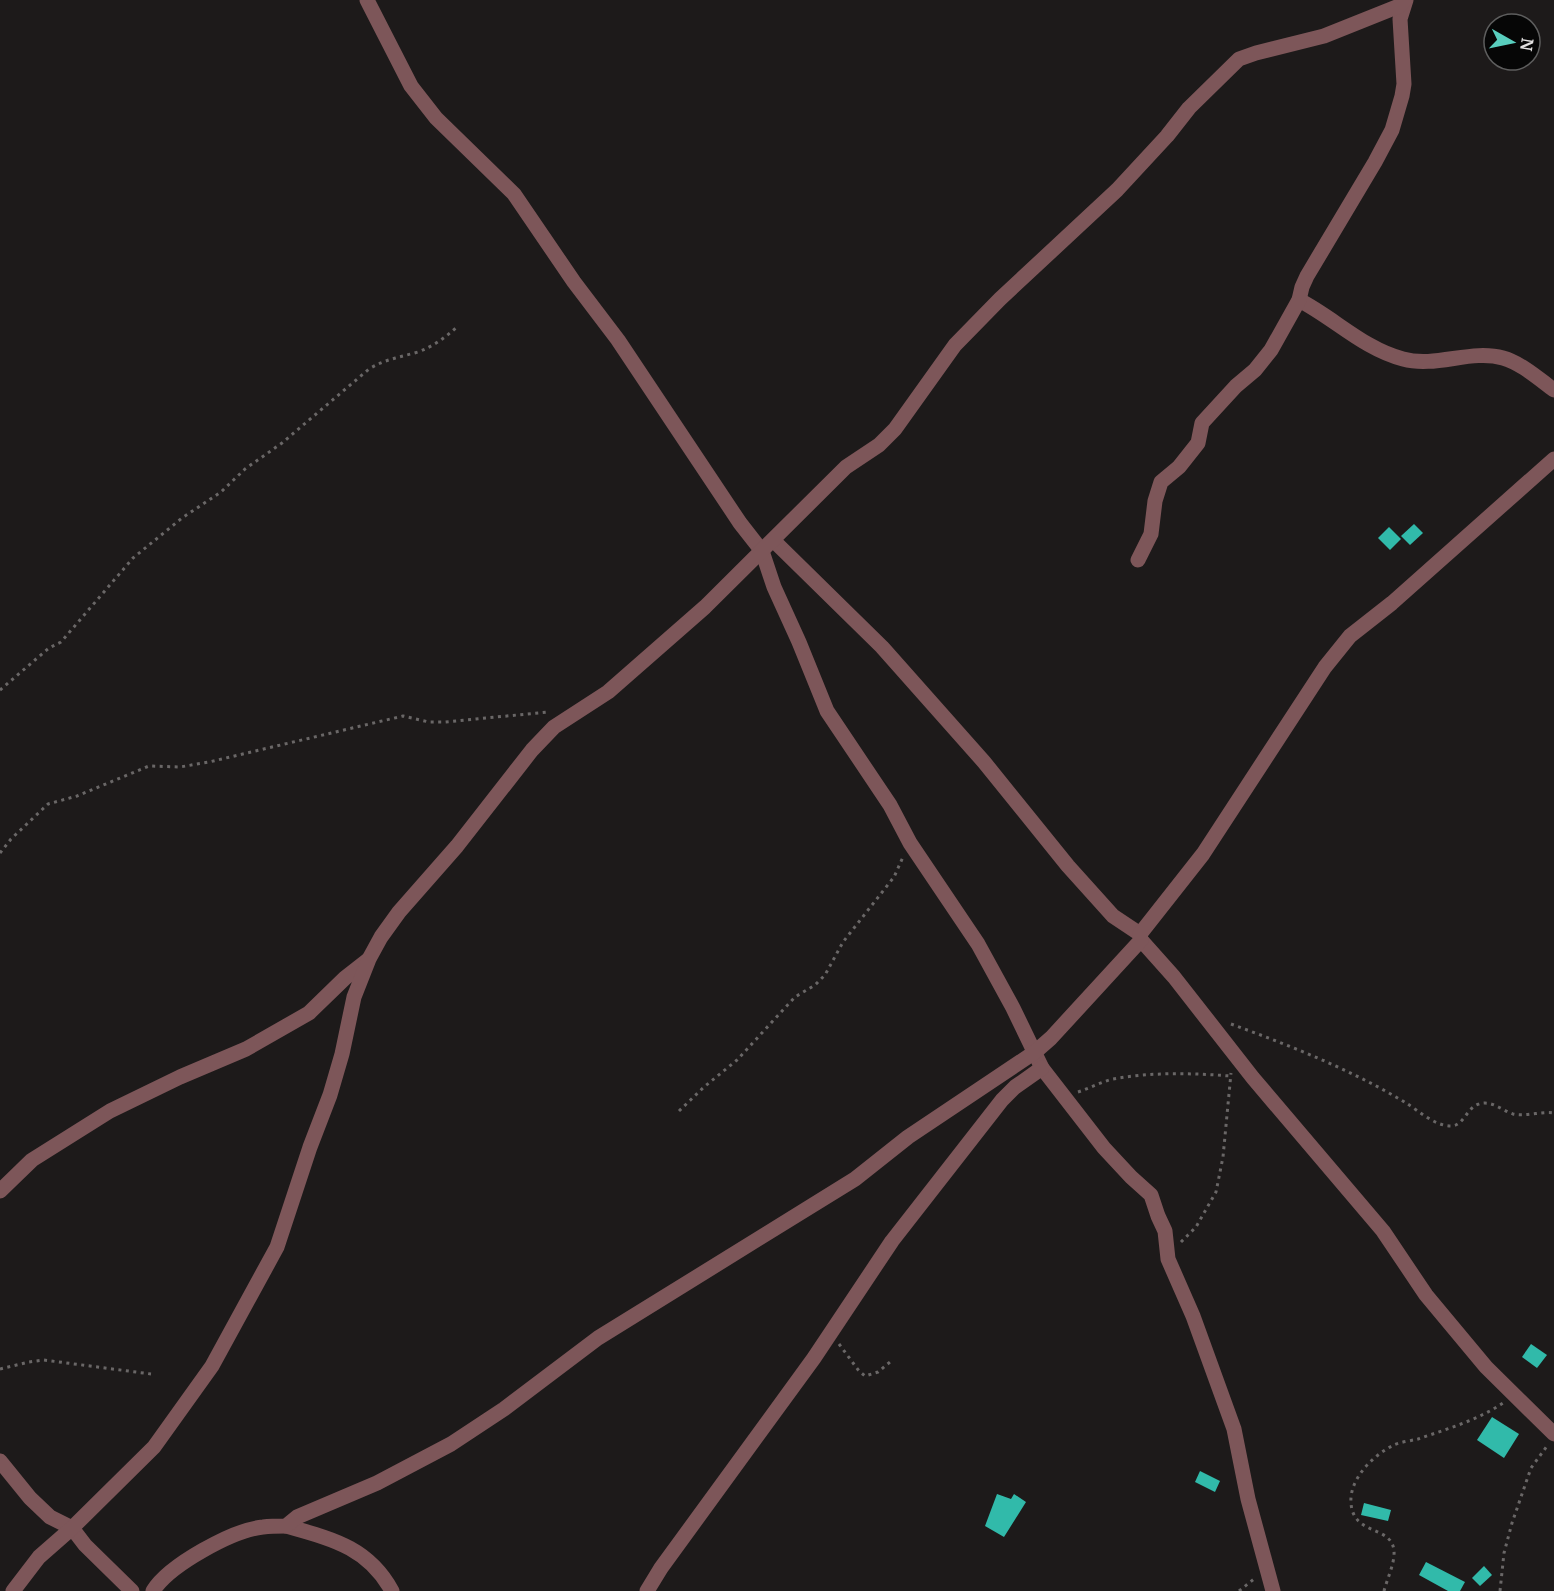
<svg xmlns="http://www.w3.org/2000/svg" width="1554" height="1591" viewBox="0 0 1554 1591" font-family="Merriweather,serif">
<rect width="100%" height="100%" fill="#1d1a1a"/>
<g fill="#31baaa">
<polygon points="1414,524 1423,533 1410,545 1401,536"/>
<polygon points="1389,527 1401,539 1390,550 1378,538"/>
<polygon points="1531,1344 1547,1355 1537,1368 1522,1357"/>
<polygon points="1492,1417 1519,1434 1504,1458 1477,1440"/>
<polygon points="1200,1471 1220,1481 1215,1492 1195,1482"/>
<polygon points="997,1494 1011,1499 1014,1494 1026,1502 1004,1537 985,1526"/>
<polygon points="1364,1503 1391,1510 1388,1521 1361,1515"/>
<polygon points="1426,1562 1465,1582 1460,1591 1448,1591 1419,1575"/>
<polygon points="1484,1566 1492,1575 1480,1586 1472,1578"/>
</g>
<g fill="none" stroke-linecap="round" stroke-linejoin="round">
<g stroke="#6a6767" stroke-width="3" stroke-dasharray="3 4.5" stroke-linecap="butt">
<path d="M0 690 49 648 61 642 133 558 182 518 221 492 245 469 282 443 369 369C385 359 401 357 418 352 434 346 446 337 458 326"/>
<polyline points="0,853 11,839 48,804 77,796 149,766 180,767 209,762 403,716 429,722 445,722 548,712"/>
<path d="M1231 1024C1291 1046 1352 1070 1406 1103 1419 1111 1435 1126 1451 1126 1464 1126 1467 1107 1479 1104 1492 1100 1501 1110 1513 1114 1525 1117 1541 1111 1554 1113"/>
<path d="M1078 1092C1090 1088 1101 1082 1113 1079 1151 1072 1192 1073 1230 1076"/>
<polyline points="679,1111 704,1087 737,1060 795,997 815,985 825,975 843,942 894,877 903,857"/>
<polyline points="1181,1242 1196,1227 1216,1192 1223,1157 1231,1073"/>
<polyline points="839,1344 859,1371 865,1376 878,1372 890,1362"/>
<polyline points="0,1369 29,1362 44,1360 151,1374"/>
<polyline points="1239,1591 1254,1579"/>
<path d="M1384 1591C1387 1579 1395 1563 1394 1551 1392 1525 1353 1536 1351 1503 1349 1480 1372 1456 1392 1446 1399 1442 1410 1441 1418 1439 1447 1429 1478 1420 1503 1403"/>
<polyline points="1500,1591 1504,1553 1512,1523 1531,1468 1547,1446"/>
</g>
<g stroke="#7d5659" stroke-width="15">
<polyline points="367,0 411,86 436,118 514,194 574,282 618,340 740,523 762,551 774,587 799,642 827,711 890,805 910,843 978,944 1013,1008 1042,1068 1104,1148 1131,1177 1151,1195 1158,1216 1165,1231 1168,1259 1193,1316 1234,1429 1248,1499 1273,1591"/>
<path d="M1299 300C1334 318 1364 349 1403 359 1436 368 1471 349 1503 358 1521 363 1539 379 1554 390"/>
<polyline points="774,541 882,647 984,762 1068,866 1113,916 1140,934"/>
<polyline points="1138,560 1151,534 1155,501 1161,482 1179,467 1198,443 1202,423 1236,386 1255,370 1271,350 1299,300 1302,287 1307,276 1375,162 1392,130 1402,96 1404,84 1400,19 1406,0"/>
<polyline points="1141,940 1174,977 1253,1078 1383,1231 1426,1295 1486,1367 1554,1434"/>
<polyline points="0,1191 32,1160 110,1111 180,1077 246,1049 309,1013 345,978 368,960"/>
<polyline points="0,1461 30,1498 50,1517 72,1528 85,1545 132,1591"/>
<path d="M286 1526C332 1539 368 1547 392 1591"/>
<polyline points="13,1591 39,1557 72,1528 154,1447 212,1366 277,1247 310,1147 330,1095 342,1054 354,997 369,959 381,937 399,912 457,846 532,750 554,727 608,692 705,607 846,467 879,445 895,429 955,345 1000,299 1117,190 1167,136 1189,108 1239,59 1256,53 1324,36 1399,6 1405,0"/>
<path d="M153 1591C169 1565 233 1530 263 1527 271 1526 279 1526 286 1526L297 1517 377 1483 451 1444 504 1409 598 1338 855 1179 908 1137 1035 1052 1051 1038 1141 940 1140 934 1203 854 1325 667 1350 636 1392 603 1554 459"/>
<polyline points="647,1591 661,1568 814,1358 892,1241 1002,1100 1015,1087 1042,1068"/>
</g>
</g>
<g transform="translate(1512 42) rotate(99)"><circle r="28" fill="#060606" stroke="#5e5e5e" stroke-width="1.5"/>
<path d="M0-4.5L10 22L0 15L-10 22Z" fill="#59cebe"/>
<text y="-9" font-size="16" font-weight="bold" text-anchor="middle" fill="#e3e1e1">N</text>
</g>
</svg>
